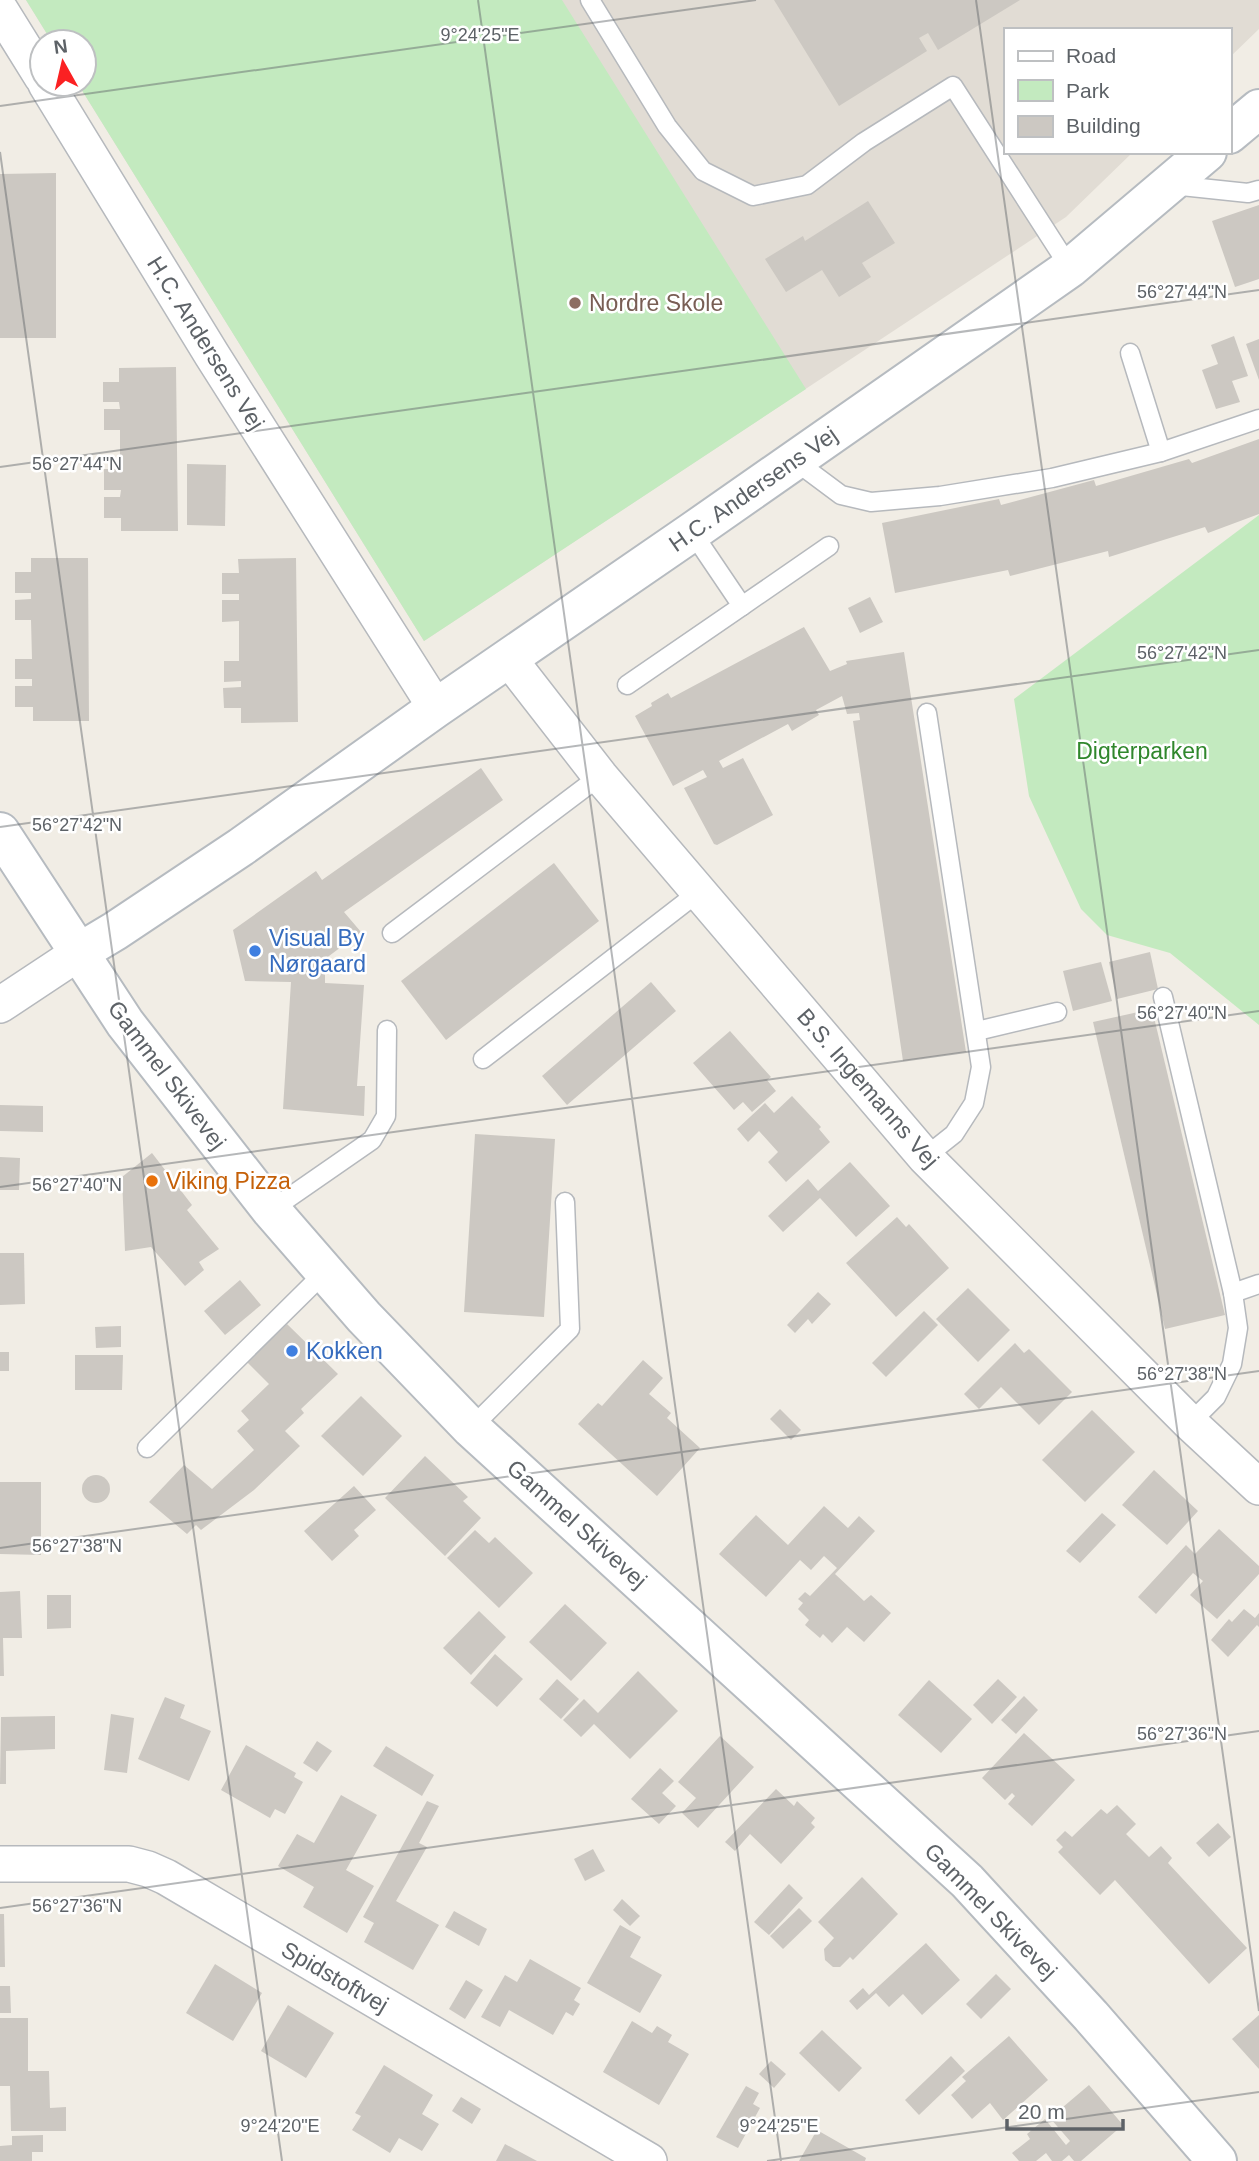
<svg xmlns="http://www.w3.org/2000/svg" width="1259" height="2161" viewBox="0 0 1259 2161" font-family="Helvetica,sans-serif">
<rect width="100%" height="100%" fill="#f1ede5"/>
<polygon fill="#e1dcd4" points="26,0 1259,0 1259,29 1229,58 1229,30 1005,30 1005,152 1133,152 1066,217 424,641 78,84 84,84 84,42 52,42"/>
<g fill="#c3eabf">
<polygon points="26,0 562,0 806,389 424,641 78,84 84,84 84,42 52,42"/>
<polygon points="1259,515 1259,1025 1170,953 1107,935 1081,909 1029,796 1014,699"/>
</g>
<g fill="#ccc8c2">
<polygon points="774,0 1020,0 938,50 928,33 919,38 927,51 839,106"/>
<polygon points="56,173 56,338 0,338 0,174"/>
<polygon points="868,201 895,243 862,263 871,277 839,297 822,270 786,292 765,259 803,236 805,241"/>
<polygon points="1259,205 1259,279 1235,287 1212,221"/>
<polygon points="1234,336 1248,376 1232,381 1240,402 1216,409 1202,370 1218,364 1211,345"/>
<polygon points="1259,339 1259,380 1246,344"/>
<polygon points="176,367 178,531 121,531 121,518 104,518 104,497 120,497 121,490 104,490 104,469 120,469 120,430 104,430 104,409 120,409 119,402 103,402 103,382 119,382 119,368"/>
<polygon points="1259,439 1259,514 1208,533 1205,527 1109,557 1108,551 1010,576 1008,570 895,593 882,523 999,499 1001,505 1094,480 1096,486 1189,459 1192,463"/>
<polygon points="187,464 226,465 225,526 187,525"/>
<polygon points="31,558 88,558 89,721 33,721 33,707 15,707 15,686 32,686 32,679 15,679 15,659 32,659 31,620 15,620 15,600 31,599 31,593 15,593 15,572 31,572"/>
<polygon points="296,558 298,722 241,723 241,708 224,708 223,688 241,687 241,681 224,682 224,661 239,661 239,621 222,622 222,600 239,600 239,594 222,594 222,573 239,573 238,559"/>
<polygon points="870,597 883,622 860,633 848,608"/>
<polygon points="804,627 830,671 847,664 846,661 904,652 966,1052 903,1061 853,721 860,720 859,713 847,714 842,696 816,710 819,715 792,731 788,724 719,761 723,768 743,758 773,815 717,845 714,844 684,788 707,777 703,770 673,786 635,716 652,706 651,703 668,693 671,698"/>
<polygon points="481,768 503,800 344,912 361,932 325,959 325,983 364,985 357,1086 365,1086 364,1116 283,1109 291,982 245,981 233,930 316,871 322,880"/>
<polygon points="554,863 599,921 446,1040 401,981"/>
<polygon points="1150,952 1158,989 1117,999 1109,962"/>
<polygon points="1101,962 1112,1001 1073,1011 1063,971"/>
<polygon points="651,982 676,1011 567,1105 542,1076"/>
<polygon points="1152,1009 1225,1315 1165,1329 1093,1022"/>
<polygon points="730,1031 771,1077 767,1080 776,1091 752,1112 743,1102 734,1110 693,1063"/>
<polygon points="792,1096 821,1127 819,1129 830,1142 786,1182 768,1162 778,1152 759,1131 748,1142 737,1129 765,1103 774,1113"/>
<polygon points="0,1105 43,1106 43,1132 0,1131"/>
<polygon points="475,1134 555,1139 544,1317 464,1312"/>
<polygon points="152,1153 192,1205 187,1210 219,1249 199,1262 204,1270 185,1286 151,1247 125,1251 122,1177"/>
<polygon points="0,1157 20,1158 19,1190 0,1190"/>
<polygon points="850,1162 890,1206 856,1237 820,1198 783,1232 768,1216 808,1179 818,1191"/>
<polygon points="897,1217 906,1227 909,1224 949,1268 896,1317 846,1263"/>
<polygon points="0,1253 24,1253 25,1304 0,1305"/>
<polygon points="240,1280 261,1305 225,1335 204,1311"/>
<polygon points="968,1288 1010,1330 978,1362 936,1319"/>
<polygon points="818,1292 831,1304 812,1324 808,1319 795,1333 787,1325"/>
<polygon points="924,1311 938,1325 886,1377 872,1363"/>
<polygon points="287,1324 338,1374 301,1409 304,1413 285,1431 300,1446 254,1490 201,1530 196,1525 187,1534 149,1502 184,1465 212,1489 254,1450 237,1431 249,1420 241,1411 269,1384 247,1362"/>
<polygon points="121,1326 121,1347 96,1348 95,1327"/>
<polygon points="1015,1343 1024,1353 1029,1349 1072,1392 1039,1425 1001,1387 979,1409 964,1394"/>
<rect x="0" y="1352" width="9" height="19"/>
<polygon points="75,1355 123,1355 122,1390 75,1390"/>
<polygon points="643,1360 663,1378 649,1394 671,1413 667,1418 700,1448 657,1496 578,1424 598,1403 602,1406"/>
<polygon points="361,1396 402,1436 363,1476 321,1436"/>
<polygon points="780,1409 801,1430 791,1440 770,1419"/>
<polygon points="1092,1410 1135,1452 1085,1502 1042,1460"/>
<polygon points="425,1456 468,1497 463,1501 481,1518 445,1556 385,1498"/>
<polygon points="1154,1470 1198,1511 1167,1545 1122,1505"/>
<circle cx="96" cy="1489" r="14"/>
<polygon points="0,1482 41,1482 41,1555 0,1554"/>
<polygon points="354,1486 376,1510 354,1530 359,1536 332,1561 304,1531"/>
<polygon points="824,1506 848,1528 859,1516 875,1531 835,1574 864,1601 871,1595 891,1613 864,1642 847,1627 832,1643 823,1634 820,1638 805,1625 809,1620 798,1609 803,1603 798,1599 805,1592 810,1596 837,1568 824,1556 811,1570 800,1560 766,1597 719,1554 756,1515 788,1545"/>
<polygon points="1102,1513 1116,1525 1080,1563 1066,1551"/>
<polygon points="1219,1529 1259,1566 1259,1574 1217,1619 1190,1595 1203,1581 1193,1573 1156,1614 1138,1597 1186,1545 1195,1554"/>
<polygon points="475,1530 489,1543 495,1537 533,1573 499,1608 447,1558"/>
<polygon points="20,1591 22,1638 3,1638 4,1676 0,1676 0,1592"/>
<polygon points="47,1595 71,1595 71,1628 47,1629"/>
<polygon points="565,1604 607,1643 571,1681 529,1642"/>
<polygon points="1244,1609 1255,1618 1259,1613 1259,1627 1257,1625 1228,1657 1211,1640 1229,1619 1232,1622"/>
<polygon points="479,1611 506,1637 471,1675 443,1648"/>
<polygon points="495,1654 523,1679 497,1707 470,1683"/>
<polygon points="638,1671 678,1711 630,1759 594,1724 581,1737 563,1720 584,1699 598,1713"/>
<polygon points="557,1679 579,1699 561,1719 539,1699"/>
<polygon points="998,1679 1017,1697 992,1724 973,1705"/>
<polygon points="929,1680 972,1719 941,1753 898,1715"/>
<polygon points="1024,1696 1038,1710 1016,1734 1001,1720"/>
<polygon points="165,1697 185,1705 180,1718 211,1731 189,1781 138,1759"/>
<polygon points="111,1714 134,1718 127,1773 104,1770"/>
<polygon points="55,1716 55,1749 6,1751 6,1784 0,1784 1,1717"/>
<polygon points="1024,1733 1075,1780 1032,1826 1008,1804 1015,1796 1012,1793 1005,1800 982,1778"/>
<polygon points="720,1736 754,1767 698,1828 682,1813 696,1798 678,1782"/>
<polygon points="317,1741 332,1751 317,1772 303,1763"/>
<polygon points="246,1745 296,1773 294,1777 303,1782 285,1814 275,1809 270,1818 221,1790"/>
<polygon points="386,1746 434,1775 422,1796 373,1766"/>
<polygon points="660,1768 674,1781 662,1793 676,1806 659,1824 631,1799"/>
<polygon points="776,1789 794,1806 797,1801 815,1818 811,1823 815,1827 781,1864 750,1834 735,1851 725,1842"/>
<polygon points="341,1795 377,1815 346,1870 374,1886 347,1933 303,1907 314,1887 278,1866 297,1834 314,1843"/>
<polygon points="427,1801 439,1806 419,1843 427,1847 396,1901 439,1925 413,1970 364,1942 374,1923 363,1917"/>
<polygon points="1117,1805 1136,1824 1126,1834 1149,1857 1161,1846 1172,1858 1168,1863 1247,1948 1209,1984 1115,1880 1100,1895 1058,1852 1063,1847 1056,1840 1065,1831 1072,1837 1101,1809 1107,1814"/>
<polygon points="1218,1823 1231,1837 1209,1857 1196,1843"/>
<polygon points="593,1849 605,1871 585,1881 574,1859"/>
<polygon points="862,1877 898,1914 853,1960 850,1957 840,1967 833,1967 825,1960 824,1949 834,1938 818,1922"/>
<polygon points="789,1884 803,1898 769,1935 754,1922"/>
<polygon points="622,1899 640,1916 630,1926 613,1910"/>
<polygon points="799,1908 812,1921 783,1949 770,1936"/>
<polygon points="454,1911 487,1929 479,1946 445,1927"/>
<polygon points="0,1914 4,1914 5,1967 0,1967"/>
<polygon points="620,1925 641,1937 630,1957 662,1975 640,2013 587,1983"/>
<polygon points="926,1943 960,1980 922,2015 903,1994 889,2007 876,1993 857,2010 849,2001 863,1988 869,1995"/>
<polygon points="530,1959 581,1988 574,2000 580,2004 573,2016 566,2012 553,2035 509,2010 500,2027 481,2017 505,1975 517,1982"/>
<polygon points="215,1964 262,1993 233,2041 186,2013"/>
<polygon points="996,1974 1011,1989 981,2019 966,2004"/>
<polygon points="466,1980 483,1990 465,2019 449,2009"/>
<polygon points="0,1986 10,1986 11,2013 0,2013"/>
<polygon points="288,2005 334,2033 306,2078 261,2051"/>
<polygon points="1259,2015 1259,2069 1232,2039"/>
<polygon points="0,2018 28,2018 28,2071 49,2071 50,2108 66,2107 66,2131 11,2131 10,2086 0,2086"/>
<polygon points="632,2021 652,2033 657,2026 672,2035 668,2042 689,2054 659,2105 603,2072"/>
<polygon points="822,2030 862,2068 839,2092 799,2053"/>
<polygon points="1009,2036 1048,2080 1003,2120 990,2103 972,2119 951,2095 966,2081 962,2077"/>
<polygon points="951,2056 965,2071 919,2115 905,2100"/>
<polygon points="771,2061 786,2074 774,2088 759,2074"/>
<polygon points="384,2065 433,2095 422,2114 439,2124 422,2151 399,2138 390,2153 352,2130 361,2116 355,2113"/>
<polygon points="1089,2085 1123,2125 1081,2161 1074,2161 1069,2155 1062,2161 1052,2161 1046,2153 1036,2161 1019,2161 1012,2153 1030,2139 1027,2134 1045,2119 1066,2145 1070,2141 1050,2118"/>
<polygon points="746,2086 759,2093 753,2104 760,2108 738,2148 716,2137"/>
<polygon points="461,2097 481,2109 472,2124 452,2111"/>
<polygon points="817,2130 866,2158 865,2161 799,2161"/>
<polygon points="43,2135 43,2152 32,2152 32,2161 0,2161 0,2146 12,2145 12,2136"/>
<polygon points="505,2144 537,2161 496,2161"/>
</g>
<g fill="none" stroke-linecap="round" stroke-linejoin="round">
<g stroke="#b6b9bd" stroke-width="21">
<g id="lane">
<polyline points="590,0 667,126 703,171 753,196 807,185 864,142 953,86 1070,268"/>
<polyline points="1172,185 1248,193 1259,190"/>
<polyline points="1130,353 1161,452"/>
<polyline points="794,460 841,495 871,502 940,496 1052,478 1161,452 1259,419"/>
<polyline points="742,606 829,546"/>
<polyline points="627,685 742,606 692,532"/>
<polyline points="392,933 600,776"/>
<polyline points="1163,997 1233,1293 1238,1328 1232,1364 1216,1397 1190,1423"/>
<polyline points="977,1031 1057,1012"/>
<polyline points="483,1059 700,891"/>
<polyline points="925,1157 954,1134 974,1103 981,1067 927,713"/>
<polyline points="271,1210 372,1140 386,1116 387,1030"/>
<polyline points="1233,1293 1259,1284"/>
<polyline points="471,1428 570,1329 565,1202"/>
<polyline points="147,1448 325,1272"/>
</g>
</g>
<g stroke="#b6b9bd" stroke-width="38">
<g id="street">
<polyline points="1,11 42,77"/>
<polyline points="46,84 212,355 436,708"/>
<polyline points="509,659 600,776 925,1157 1190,1423 1259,1487"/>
<polyline points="0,1005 80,952"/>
<polyline points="0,1864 129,1864 148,1869 166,1877 649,2161"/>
</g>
</g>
<g stroke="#b6bbc0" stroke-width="42">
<g id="secondary">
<polyline points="1229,134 1259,109"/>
<polyline points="0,832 125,1023 271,1210 364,1317 471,1428 967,1881 1091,2016 1217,2161"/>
<polyline points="80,952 115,931 241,847 436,708 692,532 1070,268 1207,152"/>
</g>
</g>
<use href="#lane" stroke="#fff" stroke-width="18"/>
<use href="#street" stroke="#fff" stroke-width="35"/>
<use href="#secondary" stroke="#fff" stroke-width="38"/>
</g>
<path fill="none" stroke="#5d6267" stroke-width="2" stroke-opacity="0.45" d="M478 0 781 2161M976 0 1259 2011M0 106 756 0M0 152 282 2161M0 467 1259 290M0 827 1259 650M0 1187 1259 1011M0 1548 1259 1371M0 1908 1259 1731M767 2161 1259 2092"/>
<circle fill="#8d6e63" stroke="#fff" stroke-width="2.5" cx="575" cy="303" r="7"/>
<g fill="#3f7fe0" stroke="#fff" stroke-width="2.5">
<circle cx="255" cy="951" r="7"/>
<circle cx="292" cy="1351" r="7"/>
</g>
<circle fill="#e8710a" stroke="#fff" stroke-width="2.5" cx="152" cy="1181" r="7"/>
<g text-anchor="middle" stroke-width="5" stroke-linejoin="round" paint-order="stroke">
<g font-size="23" fill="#785e54" stroke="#fff" text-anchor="start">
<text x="589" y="311">Nordre Skole</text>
</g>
<g font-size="23" fill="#5d6267" stroke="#fff">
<text transform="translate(206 343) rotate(58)" y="8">H.C. Andersens Vej</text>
<text transform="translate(753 489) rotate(-35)" y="8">H.C. Andersens Vej</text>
<text transform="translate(167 1075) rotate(53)" y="8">Gammel Skivevej</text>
<text transform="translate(868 1088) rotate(49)" y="8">B.S. Ingemanns Vej</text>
<text transform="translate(577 1524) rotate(42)" y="8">Gammel Skivevej</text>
<text transform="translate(991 1911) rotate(46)" y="8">Gammel Skivevej</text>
<text transform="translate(335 1977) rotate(30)" y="8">Spidstoftvej</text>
</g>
<g font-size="23" fill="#30872c" stroke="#fff">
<text x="1142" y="759">Digterparken</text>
</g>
<g font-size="23" fill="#366cbe" stroke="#fff" text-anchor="start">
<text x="269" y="946">Visual By<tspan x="269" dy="26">Nørgaard</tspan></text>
<text x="306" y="1359">Kokken</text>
</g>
<g font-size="23" fill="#c56008" stroke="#fff" text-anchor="start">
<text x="166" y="1189">Viking Pizza</text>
</g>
</g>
<g font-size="18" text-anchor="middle" fill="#5d6267" stroke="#fff" stroke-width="5" stroke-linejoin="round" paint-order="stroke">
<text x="480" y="41">9°24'25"E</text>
<text x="1182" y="298">56°27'44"N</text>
<text x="77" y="470">56°27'44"N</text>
<text x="1182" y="659">56°27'42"N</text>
<text x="77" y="831">56°27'42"N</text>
<text x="1182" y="1019">56°27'40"N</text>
<text x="77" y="1191">56°27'40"N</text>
<text x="1182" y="1380">56°27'38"N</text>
<text x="77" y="1552">56°27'38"N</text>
<text x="1182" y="1740">56°27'36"N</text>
<text x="77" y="1912">56°27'36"N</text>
<text x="280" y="2132">9°24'20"E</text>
<text x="779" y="2132">9°24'25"E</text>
</g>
<rect x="1004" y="28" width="228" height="126" fill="#ffffff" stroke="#bec0c2" stroke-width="2"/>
<rect x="1018" y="51" width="35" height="10" fill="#ffffff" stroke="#bec0c2" stroke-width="2"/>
<text x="1066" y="63" font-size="21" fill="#5d6267">Road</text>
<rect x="1018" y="80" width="35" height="21" fill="#c3eabf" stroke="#bec0c2" stroke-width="2"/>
<text x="1066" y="98" font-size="21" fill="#5d6267">Park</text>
<rect x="1018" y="116" width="35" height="21" fill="#ccc8c2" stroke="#bec0c2" stroke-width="2"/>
<text x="1066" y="133" font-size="21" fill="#5d6267">Building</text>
<g transform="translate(63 63) rotate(352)"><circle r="33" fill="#ffffff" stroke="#bec0c2" stroke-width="2"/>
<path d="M0-5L12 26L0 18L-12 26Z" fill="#fb2122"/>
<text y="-10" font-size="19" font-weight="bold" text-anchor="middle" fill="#5d6267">N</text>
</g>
<path d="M1007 2119v10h116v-10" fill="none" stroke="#5d6267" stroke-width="3.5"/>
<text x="1018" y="2119" font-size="21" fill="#5d6267" stroke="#ffffff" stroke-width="5" paint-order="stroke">20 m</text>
</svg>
